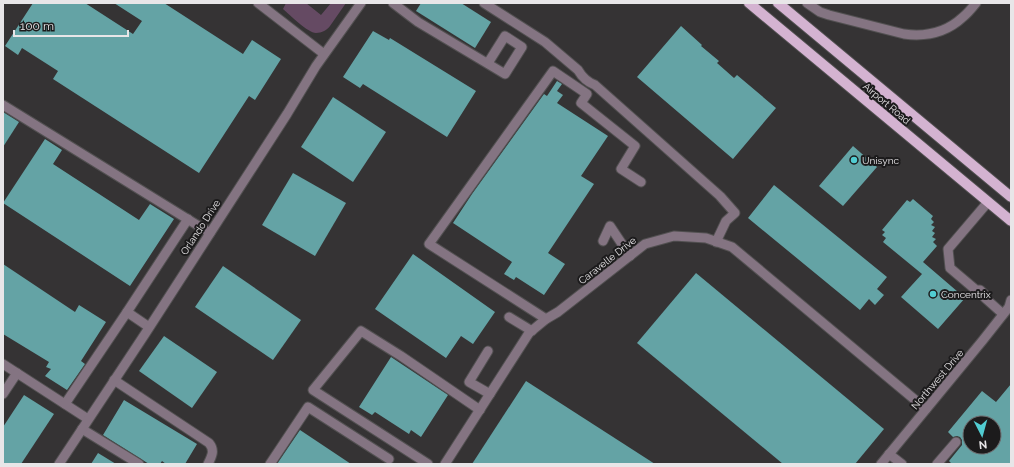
<svg xmlns="http://www.w3.org/2000/svg" width="1014" height="467" viewBox="0 0 1014 467" font-family="Raleway,sans-serif">
<rect width="100%" height="100%" fill="#353334"/>
<path fill="#654a63" d="M286 3H306L321 15 331 3H346L330 26C327 30 322 33 316 33 308 33 290 15 283 9Z"/>
<g fill="#64a3a5" fill-rule="evenodd">
<polygon points="33,3 85,3 133,34 142,21 114,3 164,3 243,54 252,40 281,59 255,100 249,96 199,173 53,79 58,71 22,48 18,55 5,46"/>
<polygon points="421,3 461,3 491,22 475,48 416,11"/>
<polygon points="681,26 702,45 701,46 719,61 717,63 734,78 737,75 776,108 733,159 637,77"/>
<polygon points="373,31 389,40 390,38 476,91 447,137 363,84 360,88 343,77"/>
<polygon points="557,81 562,84 557,91 563,95 557,103 608,136 581,176 594,184 548,253 565,264 544,295 516,277 514,280 504,274 512,262 453,223 472,194 544,94 547,96"/>
<polygon points="333,97 386,132 353,182 301,147"/>
<polygon points="3,112 19,122 3,147"/>
<polygon points="45,139 62,150 53,164 139,220 150,204 174,219 130,286 3,203"/>
<polygon points="853,146 877,167 843,206 819,186"/>
<polygon points="293,173 346,203 315,256 262,225"/>
<polygon points="774,185 887,277 877,289 884,295 875,305 869,299 860,310 748,218"/>
<polygon points="913,199 933,216 931,219 934,222 931,225 935,227 932,231 935,233 932,237 936,239 933,242 937,246 923,262 965,298 938,329 901,297 922,274 883,242 886,238 882,235 885,232 882,230 907,200 910,202"/>
<polygon points="413,254 495,312 473,344 461,336 446,358 375,309"/>
<polygon points="3,264 75,312 79,305 106,322 81,361 85,364 67,390 45,376 51,369 46,367 49,362 3,334"/>
<polygon points="223,266 301,320 273,360 195,307"/>
<polygon points="696,273 884,429 855,464 783,464 637,343"/>
<polygon points="164,336 217,372 192,408 139,371"/>
<polygon points="391,357 448,395 421,437 411,430 409,434 375,412 372,415 359,407"/>
<polygon points="526,381 655,464 472,464"/>
<path d="M1011 384V464H952L949 461 962 445V440L960 437 957 436 953 437 948 432 982 391 996 402ZM970 423H994V447H970Z"/>
<polygon points="24,395 54,414 21,464 3,464 3,427"/>
<polygon points="124,400 197,444 185,464 166,464 162,461 160,464 149,464 103,435"/>
<polygon points="300,430 351,464 277,464"/>
<polygon points="98,453 116,464 91,464"/>
</g>
<g fill="none" stroke-linecap="round" stroke-linejoin="round">
<g stroke="#525051" stroke-width="11">
<g id="minor">
<polyline points="258,3 324,54"/>
<polyline points="393,3 418,22 505,74 522,47 505,36 488,63"/>
<path d="M484 3 545 42 578 70C582 77 587 82 595 85L720 196 735 213 726 221 716 242"/>
<path d="M807 3 820 12 829 15 904 34C926 37 947 32 963 17 968 13 972 8 976 3"/>
<polyline points="3,105 210,233"/>
<polyline points="988,202 948,249 950,268 976,290 980,290 984,294 985,298 1003,314"/>
<polyline points="603,241 610,226 630,256"/>
<polyline points="127,312 188,219"/>
<polyline points="509,317 532,331"/>
<polyline points="546,319 429,244 553,71 587,94 581,103 635,146 621,169 641,182"/>
<polyline points="488,351 469,382 490,394"/>
<polyline points="3,364 88,419"/>
<path d="M114 380 209 443C215 450 212 456 208 464"/>
<polyline points="3,394 17,373"/>
<polyline points="65,404 127,312 149,327"/>
<polyline points="82,429 139,464"/>
<polyline points="889,454 902,464"/>
<polyline points="59,464 145,334 287,114 316,66 361,3"/>
<polyline points="270,464 308,407 389,459"/>
<polyline points="428,464 313,390 361,331 401,356 480,410"/>
<polyline points="445,464 529,333 546,319 558,312 645,244 674,236 706,238 732,247 926,409"/>
<polyline points="881,464 983,340 1009,307 1011,300"/>
<polyline points="937,464 956,442"/>
</g>
</g>
<g stroke="#525051" stroke-width="12">
<g id="major">
<polyline points="749,3 1011,221"/>
<polyline points="778,3 1011,197"/>
</g>
</g>
<use href="#minor" stroke="#847482" stroke-width="9"/>
<use href="#major" stroke="#d4b3d1" stroke-width="10"/>
</g>
<g fill="#51ccd1" stroke="#1c1b1c" stroke-width="1.5">
<circle cx="854" cy="160" r="4"/>
<circle cx="933" cy="294" r="4"/>
</g>
<g text-anchor="middle" stroke-width="4" stroke-linejoin="round" paint-order="stroke">
<g font-size="10" fill="#e8e6e8" stroke="#1c1b1c">
<text transform="translate(887 103) rotate(40)" y="4">Airport Road</text>
<text transform="translate(200 227) rotate(-57)" y="4">Orlando Drive</text>
<text transform="translate(607 260) rotate(-38)" y="4">Caravelle Drive</text>
<text transform="translate(937 379) rotate(-50)" y="4">Northwest Drive</text>
</g>
<g font-size="10" fill="#e8e6e8" stroke="#1c1b1c" text-anchor="start">
<text x="862" y="164">Unisync</text>
<text x="941" y="298">Concentrix</text>
</g>
</g>
<rect width="1014" height="467" fill="none" stroke="#e8e6e8" stroke-width="8"/>
<g transform="translate(982 435) rotate(174)"><circle r="19" fill="#1c1b1c" stroke="#6e6c6e"/>
<path d="M0-3L7 15L0 10L-7 15Z" fill="#51ccd1"/>
<text y="-6" font-size="11" font-weight="bold" text-anchor="middle" fill="#e8e6e8">N</text>
</g>
<path d="M14 30v6h114v-6" fill="none" stroke="#e8e6e8" stroke-width="2"/>
<text x="20" y="30" font-size="12" fill="#e8e6e8" stroke="#1c1b1c" stroke-width="3" paint-order="stroke">100 m</text>
</svg>
